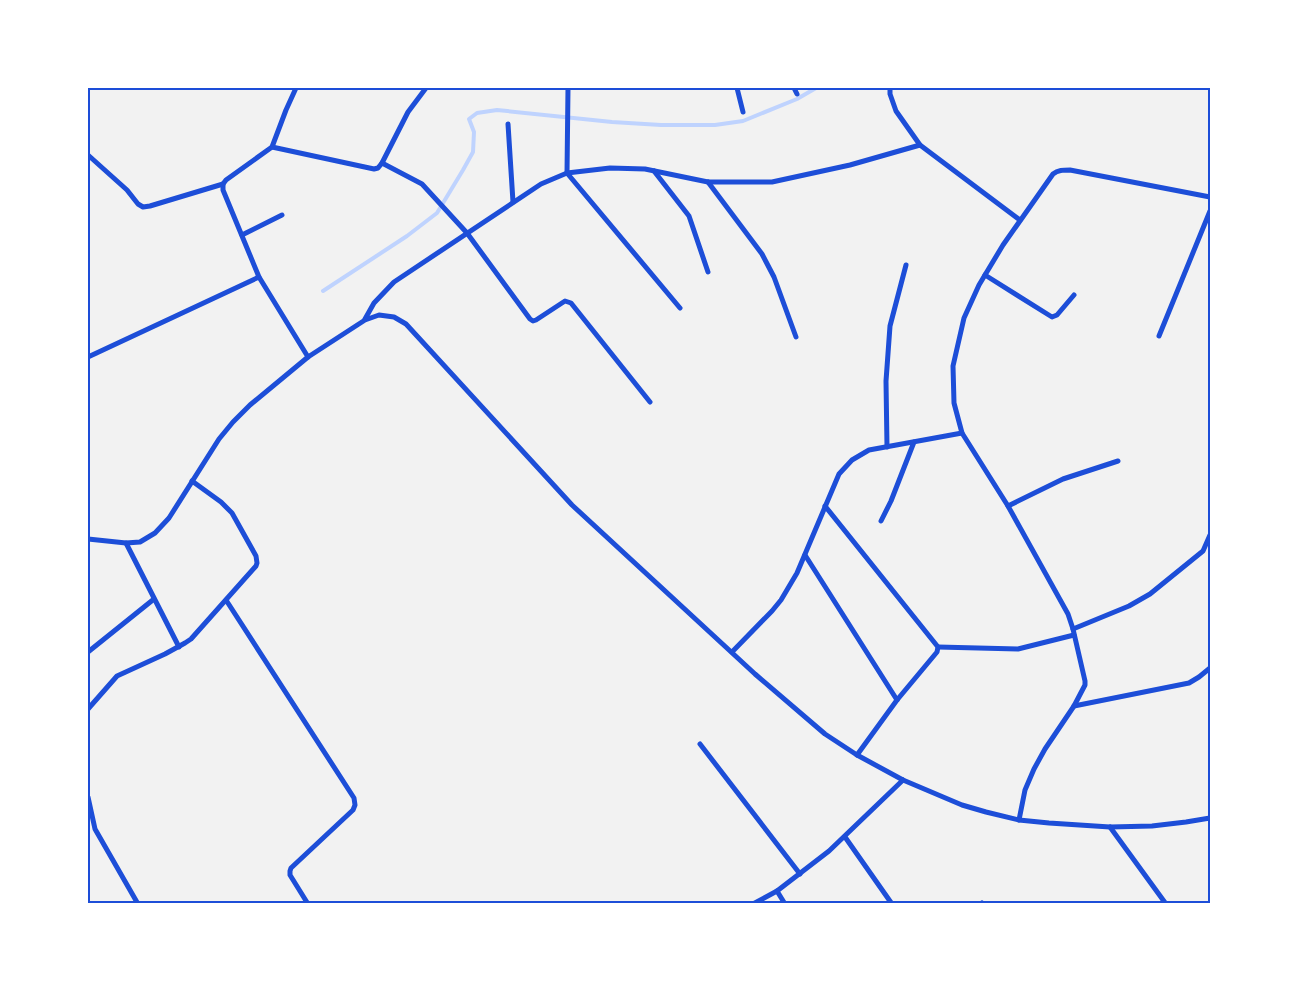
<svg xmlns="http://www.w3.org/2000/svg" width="1298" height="991" viewBox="0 0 1298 991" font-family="Karla,sans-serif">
<rect width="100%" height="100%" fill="#f2f2f2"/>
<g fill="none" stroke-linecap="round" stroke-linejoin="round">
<polyline stroke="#bfd3fe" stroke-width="4" points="323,291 407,236 437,213 463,170 473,152 474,132 469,119 477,113 497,110 612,122 661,125 715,125 743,121 797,99 816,88"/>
<g stroke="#1d4ed8" stroke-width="5">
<polyline points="296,88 286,110 272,147 226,180 223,184 223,190 259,277 308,357"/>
<polyline points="568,88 567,173 680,308"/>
<polyline points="737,88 743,112"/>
<polyline points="794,88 797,94"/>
<polyline points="890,88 890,94 896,111 920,145 1020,220"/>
<polyline points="508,124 513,202"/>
<polyline points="272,147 374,169 378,168 382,163 408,112 426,88"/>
<polyline points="88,155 127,190 138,204 143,207 150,206 223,184"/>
<polyline points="382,163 422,184 467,233 530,319 533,321 536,320 565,301 571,303 650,402"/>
<polyline points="654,171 689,216 708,272"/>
<polyline points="708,182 762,254 774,277 796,337"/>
<polyline points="242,235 282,215"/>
<polyline points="985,275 1052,317 1057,315 1074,295"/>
<polyline points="365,319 374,303 394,282 541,184 567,173 610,168 645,169 708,182 772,182 850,165 920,145"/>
<polyline points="1159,336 1210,211"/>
<polyline points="88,357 259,277"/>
<polyline points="887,447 886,381 890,326 906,265"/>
<polyline points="825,506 938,647 937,652 897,700 857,755"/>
<polyline points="1008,506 1063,479 1118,461"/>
<polyline points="881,521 891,501 914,442"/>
<polyline points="88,539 126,543 140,542 155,533 169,518 219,439 233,422 250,405 308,357 365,320 379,315 394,317 406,324 572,505 755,674 825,734 857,755 903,780 962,805 986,812 1019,820 1049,823 1110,827 1152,826 1186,822 1210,818"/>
<polyline points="126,543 179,647"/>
<polyline points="805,555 897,700"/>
<polyline points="226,600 354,798 355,805 353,810 291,868 290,871 290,875 308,904"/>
<polyline points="1073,629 1129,606 1150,594 1203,551 1210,535"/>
<polyline points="938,647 1018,649 1074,635"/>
<polyline points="88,652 154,599"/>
<polyline points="732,652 772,611 781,600 797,573 839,474 852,460 869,450 962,433"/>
<polyline points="1074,706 1189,683 1199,677 1210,668"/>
<polyline points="88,709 117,676 165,654 185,643 191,639 256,566 257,563 256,556 232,513 221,502 192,481"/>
<polyline points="700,744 800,874"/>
<polyline points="88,797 95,829 138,904"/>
<path d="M1019 820 1025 790 1034 769 1045 749 1074 706 1085 685V681L1073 629 1068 614 1008 506 962 433 954 403 953 366 964 318 979 285 1003 245 1053 174C1058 170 1063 170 1070 170L1210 197"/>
<polyline points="1110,827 1166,904"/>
<polyline points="845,837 892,904"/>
<polyline points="777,891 785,904"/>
<polyline points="982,903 983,904"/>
<polyline points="753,904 777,891 829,851 903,780"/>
</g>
</g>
<rect width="1298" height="991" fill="none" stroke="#ffffff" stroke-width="178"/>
<rect x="89" y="89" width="1120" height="813" fill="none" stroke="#1d4ed8" stroke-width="2"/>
</svg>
